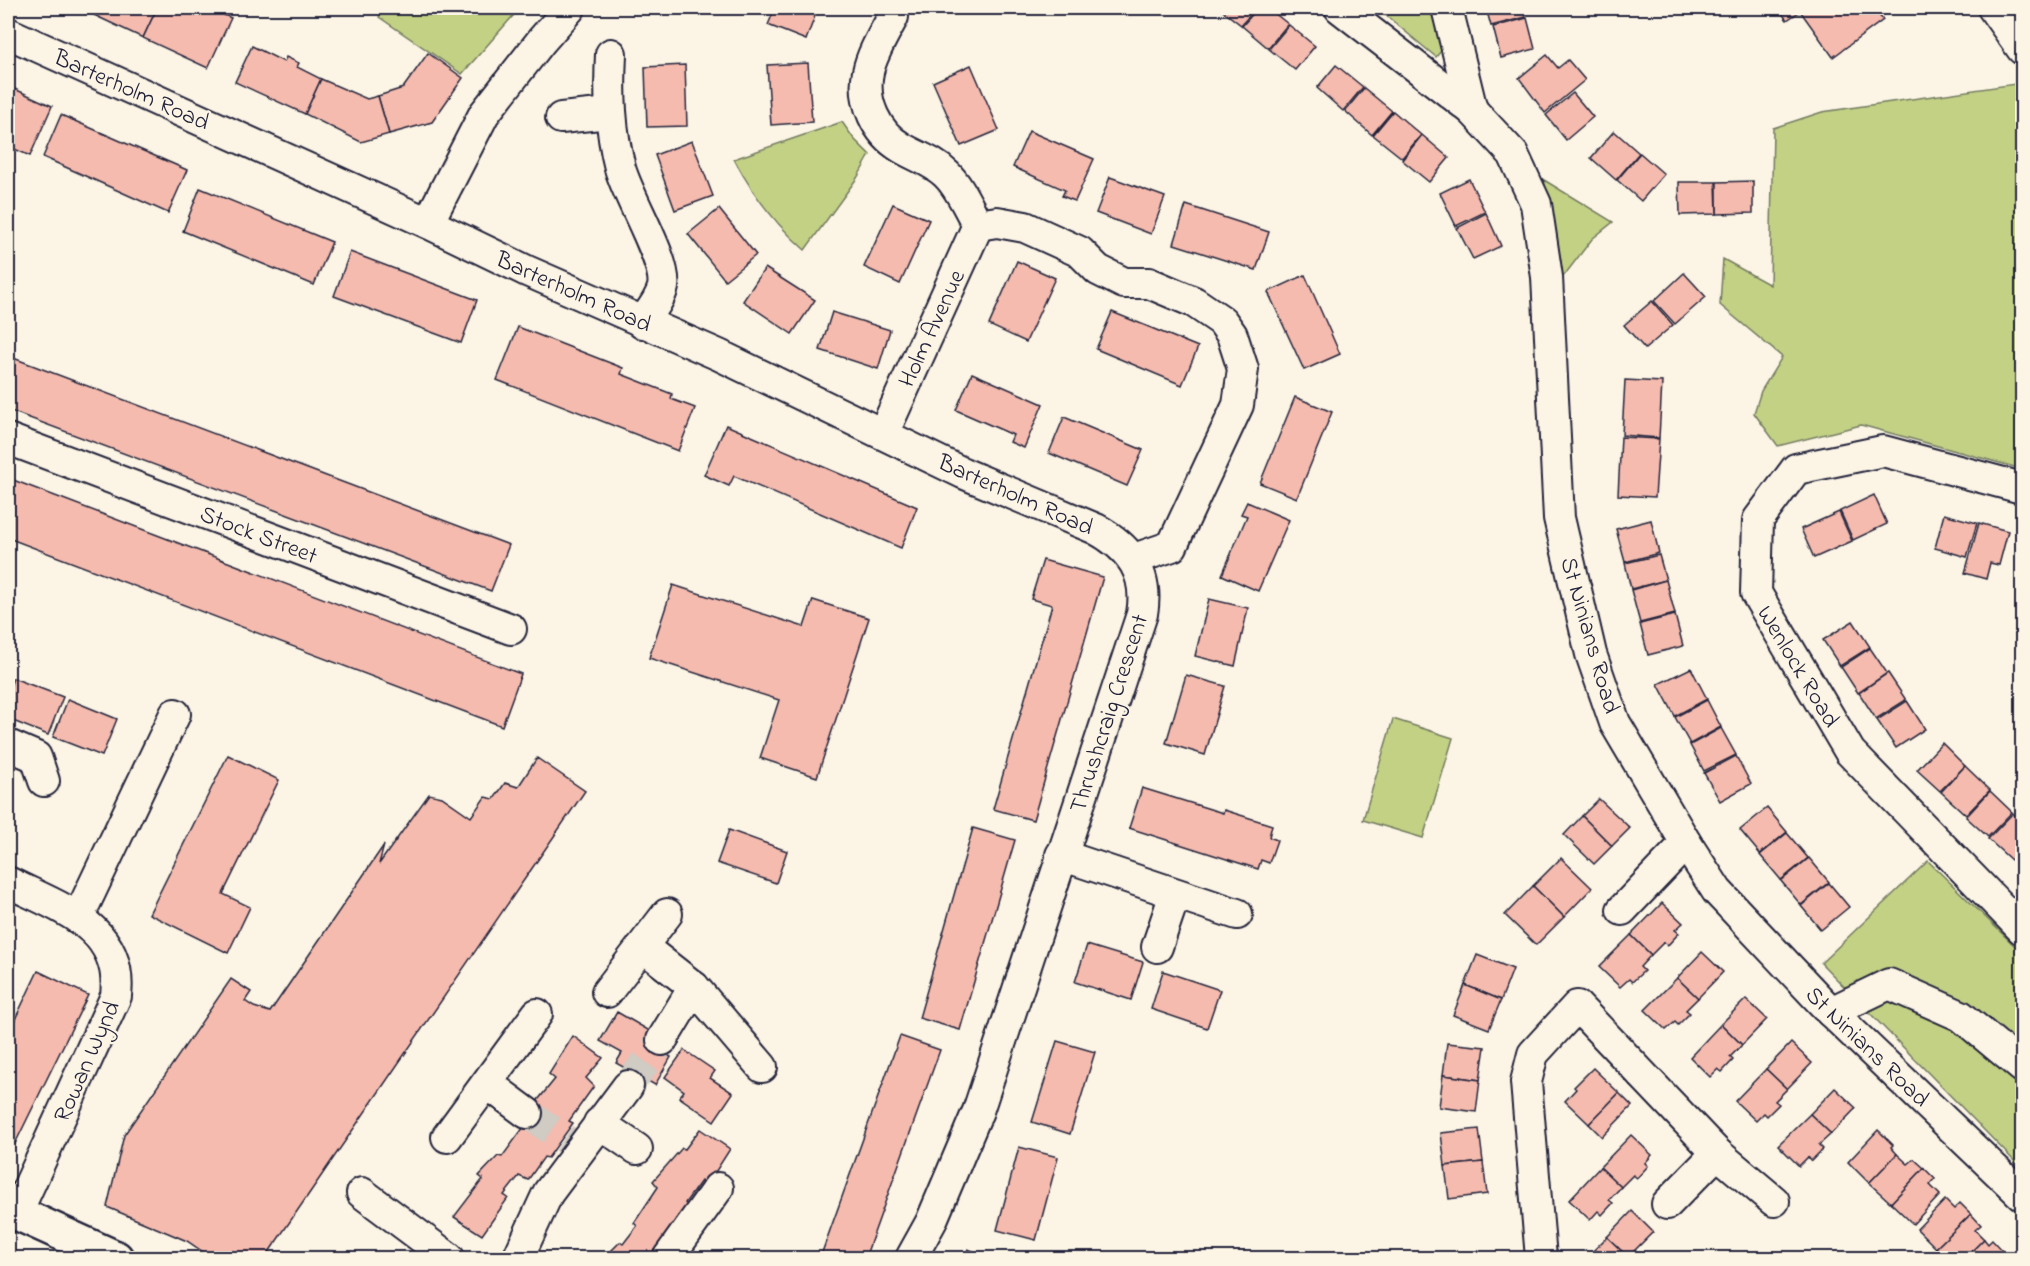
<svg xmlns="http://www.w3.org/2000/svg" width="2030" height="1266" viewBox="0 0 2030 1266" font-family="'Indie Flower',sans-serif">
<rect width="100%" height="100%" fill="#fcf5e5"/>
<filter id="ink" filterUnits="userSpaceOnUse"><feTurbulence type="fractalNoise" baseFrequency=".0167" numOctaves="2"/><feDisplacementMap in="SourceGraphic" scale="12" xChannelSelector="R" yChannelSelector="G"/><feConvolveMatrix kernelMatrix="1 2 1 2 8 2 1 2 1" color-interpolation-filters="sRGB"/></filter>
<g filter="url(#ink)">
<g fill="#c3d185" stroke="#727a60" stroke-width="1.5">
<polygon points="383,8 520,8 462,74 379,17"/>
<polygon points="1377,8 1437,8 1446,45 1436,57"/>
<polygon points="2022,83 2022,469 1861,425 1778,446 1754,413 1761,391 1782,357 1720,305 1723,259 1770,285 1773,128 1822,112"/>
<path d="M842 122 854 139 870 155 857 178 805 250C775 224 753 195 734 159Z"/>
<polygon points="1544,180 1613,222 1592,239 1563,277"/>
<polygon points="1393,719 1453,738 1423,838 1363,820"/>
<polygon points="1928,861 2022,953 2022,1169 1821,963"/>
</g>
<g fill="#f5bbae" stroke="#22223b" stroke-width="1.5">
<polygon points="79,8 157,8 143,38"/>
<polygon points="157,8 208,8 231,18 208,68 143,38"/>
<polygon points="775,8 818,8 806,40 768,25"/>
<polygon points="1219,8 1256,8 1241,25"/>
<polygon points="1258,8 1268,8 1288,24 1268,48 1242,26"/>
<polygon points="1486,8 1524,8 1526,17 1491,26"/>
<polygon points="1778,8 1797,8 1799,12 1787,20"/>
<polygon points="1798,8 1873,8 1883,20 1833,57"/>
<polygon points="1527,18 1535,49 1501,58 1493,27"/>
<polygon points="1289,25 1315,46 1295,70 1269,49"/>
<polygon points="252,46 284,62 286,57 299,63 297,67 321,79 305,114 235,82"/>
<polygon points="428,53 463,78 432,122 389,134 378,96 403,88"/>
<polygon points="1547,55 1558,68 1568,60 1585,80 1545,113 1519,78"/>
<polygon points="808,63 812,122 771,125 767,65"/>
<polygon points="685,65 687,126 647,127 645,67"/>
<polygon points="971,65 999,130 961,146 933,82"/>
<polygon points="1336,65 1363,87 1343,111 1317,88"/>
<polygon points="321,79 367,99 378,96 389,134 361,142 305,114"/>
<polygon points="8,86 52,106 30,156 8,146"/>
<polygon points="1364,88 1392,111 1372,135 1345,111"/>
<polygon points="1573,93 1593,117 1566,140 1546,115"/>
<polygon points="1393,111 1421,135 1402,158 1373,135"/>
<polygon points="61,115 187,170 168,213 43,157"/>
<polygon points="1029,131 1094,159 1075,201 1062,196 1065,190 1013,167"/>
<polygon points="1614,131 1639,153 1616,180 1591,158"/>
<polygon points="1422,135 1449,158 1429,182 1402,160"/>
<polygon points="692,141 713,196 675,210 655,155"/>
<polygon points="1640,153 1664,174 1641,201 1617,180"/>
<polygon points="1110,177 1165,197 1151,234 1096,213"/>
<polygon points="1469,179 1485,212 1456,226 1440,193"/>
<polygon points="1753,181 1753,213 1717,214 1717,182"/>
<polygon points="1679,182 1716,182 1717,214 1680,215"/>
<polygon points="200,188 332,242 314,285 183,231"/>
<polygon points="893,204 929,220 900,284 864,267"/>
<polygon points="1186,205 1269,232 1256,270 1174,244"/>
<polygon points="719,209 756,255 725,280 688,234"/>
<polygon points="1486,213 1501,246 1473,259 1457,228"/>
<polygon points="350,252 477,300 461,343 334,296"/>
<polygon points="1017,261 1055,278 1026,342 989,325"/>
<polygon points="765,268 815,300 792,334 743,301"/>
<polygon points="1684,273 1706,297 1675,324 1654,301"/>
<polygon points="1305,275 1340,354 1304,370 1268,292"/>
<polygon points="1652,301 1673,325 1645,349 1624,325"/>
<polygon points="832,312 890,330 878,369 820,350"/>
<polygon points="1112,312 1198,347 1182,385 1096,349"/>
<polygon points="518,327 623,368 621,374 672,394 671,399 695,408 678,451 497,380"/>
<polygon points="8,356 509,545 491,591 8,410"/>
<polygon points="972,373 1043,404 1024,448 1010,442 1013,435 956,410"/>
<polygon points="1625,380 1662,382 1659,438 1622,435"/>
<polygon points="1295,397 1332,412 1297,498 1260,483"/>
<polygon points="1064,417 1143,450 1127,486 1049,453"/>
<polygon points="726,425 917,507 901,548 734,476 729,486 704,475"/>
<polygon points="1621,437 1659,439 1655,497 1618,495"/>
<polygon points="8,478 521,674 502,726 8,538"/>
<polygon points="1874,495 1887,524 1853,540 1840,511"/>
<polygon points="1247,502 1289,520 1258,591 1222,575 1247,516 1241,514"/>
<polygon points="1839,512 1852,541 1814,558 1801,529"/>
<polygon points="1944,514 1977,523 1967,557 1935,548"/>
<polygon points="1651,520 1659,553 1625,562 1616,529"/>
<polygon points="1979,523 2008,531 1999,565 1990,563 1986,579 1965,573"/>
<polygon points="1659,555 1666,580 1631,589 1625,563"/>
<polygon points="1043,560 1103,577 1033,820 993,809 1052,605 1031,599"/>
<polygon points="1666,580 1675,614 1640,623 1631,590"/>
<polygon points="673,585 804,627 813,600 869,618 817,777 760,758 779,700 649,658"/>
<polygon points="1209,599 1248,608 1235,666 1195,656"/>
<polygon points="1675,615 1683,646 1648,655 1640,624"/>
<polygon points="1853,621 1870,647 1840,666 1823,640"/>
<polygon points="1870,648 1887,673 1858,693 1841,667"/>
<polygon points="1691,668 1707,699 1675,716 1658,684"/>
<polygon points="1888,673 1906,700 1876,719 1859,693"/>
<polygon points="1186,675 1225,686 1205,755 1166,743"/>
<polygon points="13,678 63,697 48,735 8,719 8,693"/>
<polygon points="68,699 117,719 102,756 53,737"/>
<polygon points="1707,700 1721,727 1690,744 1675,717"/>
<polygon points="1907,701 1925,729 1896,748 1877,720"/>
<polygon points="1721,728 1736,755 1704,771 1690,745"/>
<polygon points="1942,743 1965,766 1940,791 1917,770"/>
<polygon points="228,755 279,780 223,894 250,907 228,953 149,914"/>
<polygon points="1736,756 1751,784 1720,801 1704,773"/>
<polygon points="537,758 585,791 265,1258 212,1258 187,1241 107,1207 124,1135 231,979 251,992 245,1001 254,1007 270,1012 384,845 379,864 429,794 442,797 471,817 485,797 494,799 505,783 518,787"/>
<polygon points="1965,766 1990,790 1966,815 1941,792"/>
<polygon points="1142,788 1223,813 1224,810 1272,825 1269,837 1277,840 1269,863 1261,860 1258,869 1129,828"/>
<polygon points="1990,791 2012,812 1988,837 1966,817"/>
<polygon points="1599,799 1630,828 1612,846 1582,816"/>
<polygon points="1767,808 1787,832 1760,854 1740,830"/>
<polygon points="2013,813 2022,823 2022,848 2011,860 1988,839"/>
<polygon points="1582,816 1612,846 1594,864 1564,835"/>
<polygon points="973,828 1015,840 960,1030 919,1018"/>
<polygon points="729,830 787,851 776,883 717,863"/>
<polygon points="1787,833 1808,858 1781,880 1760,855"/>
<polygon points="1561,858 1592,888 1564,917 1533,886"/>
<polygon points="1809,858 1829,882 1801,905 1781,881"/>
<polygon points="1829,883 1849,907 1821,930 1801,906"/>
<polygon points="1533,886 1564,917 1536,945 1505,915"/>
<polygon points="1662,903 1683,923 1675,930 1679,933 1667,946 1664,942 1651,955 1631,935"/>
<polygon points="1631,935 1651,955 1640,967 1644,971 1632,982 1629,979 1620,987 1599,967"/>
<polygon points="1087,945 1143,962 1131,1000 1075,982"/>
<polygon points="1702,952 1723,972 1698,998 1677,978"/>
<polygon points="1477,955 1513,969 1501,1000 1465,985"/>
<polygon points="38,971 88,995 11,1152 8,1150 8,1034"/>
<polygon points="1163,971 1220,990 1207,1028 1151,1009"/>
<polygon points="1677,978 1698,998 1686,1010 1690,1013 1678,1025 1675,1022 1666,1030 1645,1010"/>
<polygon points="1465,985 1501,1000 1489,1029 1453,1015"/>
<polygon points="1746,999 1767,1019 1742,1045 1721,1024"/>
<polygon points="617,1012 655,1034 649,1044 671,1057 655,1085 616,1063 622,1053 600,1041"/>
<polygon points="1721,1024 1742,1045 1730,1057 1733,1060 1722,1072 1718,1069 1710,1077 1690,1057"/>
<polygon points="573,1036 603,1058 586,1078 594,1086 569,1121 573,1123 548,1158 544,1157 528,1180 519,1176 504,1195 508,1198 482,1235 454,1217 483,1179 479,1176 498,1156 502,1157 540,1105 538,1100 555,1079 549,1074"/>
<polygon points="900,1036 940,1050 865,1258 820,1258"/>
<polygon points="1057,1041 1095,1052 1070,1134 1032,1122"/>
<polygon points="1447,1043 1485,1047 1480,1080 1443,1075"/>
<polygon points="1791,1043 1812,1063 1787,1089 1766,1069"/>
<polygon points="684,1050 715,1071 710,1078 733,1093 714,1121 679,1097 684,1091 665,1077"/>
<polygon points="1593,1068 1619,1093 1589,1124 1565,1101 1576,1089 1574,1087"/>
<polygon points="1766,1069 1787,1089 1775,1101 1779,1104 1767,1116 1764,1113 1756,1121 1735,1101"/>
<polygon points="1443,1075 1480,1080 1476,1112 1439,1107"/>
<polygon points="1835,1088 1856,1108 1831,1134 1810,1114"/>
<polygon points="1619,1093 1632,1106 1602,1137 1589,1124"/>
<polygon points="1810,1114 1831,1134 1819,1145 1823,1149 1811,1161 1808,1157 1799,1166 1778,1145"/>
<polygon points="700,1129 730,1149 707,1185 701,1181 685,1203 690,1206 658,1258 604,1258 620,1242 623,1244 637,1226 634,1223 658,1187 653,1181 682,1148 685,1149"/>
<polygon points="1479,1129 1483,1162 1445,1166 1441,1133"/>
<polygon points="1878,1130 1893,1145 1891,1147 1897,1154 1869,1183 1848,1162"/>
<polygon points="1631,1135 1652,1155 1645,1163 1648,1166 1637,1178 1633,1175 1621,1187 1600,1167"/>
<polygon points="1019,1147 1058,1157 1036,1240 997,1230"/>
<polygon points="1897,1154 1908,1164 1914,1159 1924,1168 1891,1203 1869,1183"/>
<polygon points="1483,1162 1487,1194 1449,1199 1445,1166"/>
<polygon points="1600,1167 1621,1187 1609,1200 1613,1203 1602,1215 1598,1211 1590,1220 1569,1200"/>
<polygon points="1924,1168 1935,1179 1930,1185 1940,1195 1913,1224 1891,1203"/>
<polygon points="1945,1200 1954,1209 1960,1203 1971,1214 1936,1248 1917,1229"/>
<polygon points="1632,1211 1653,1232 1628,1257 1607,1237"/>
<polygon points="1971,1214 1981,1225 1975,1230 1984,1239 1965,1258 1946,1258 1936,1248"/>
<polygon points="1607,1237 1628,1257 1586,1258"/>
<polygon points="1984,1239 1988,1244 1992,1240 2007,1256 2004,1258 1965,1258"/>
<polygon points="968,1249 990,1258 964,1258"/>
</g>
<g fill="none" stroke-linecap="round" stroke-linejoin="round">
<g stroke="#d0cbc3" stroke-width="30" stroke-dasharray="30 15" stroke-linecap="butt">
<polyline points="628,1086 662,1040"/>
<polyline points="527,1113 579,1149"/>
</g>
<g stroke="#22223b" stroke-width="34">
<g id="street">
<polyline points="1340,8 1472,110 1513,154 1536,204 1547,277 1559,518 1591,654 1615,723 1686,843 1717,891 1831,1012 2022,1195"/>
<polyline points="1447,8 1472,110"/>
<polyline points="1993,8 2022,49"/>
<path d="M893 17C884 34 872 53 868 72 862 101 876 133 902 148 917 157 933 161 946 174 960 187 968 208 978 225L997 222 1025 227 1080 252 1098 270 1124 283H1149L1194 302 1222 321 1232 335 1243 369 1238 405 1172 546 1134 559"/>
<path d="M8 33 428 223 527 271 719 355 963 473 1096 529C1131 548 1149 574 1142 614L978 1111 931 1222 911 1258"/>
<path d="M611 54C609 93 610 129 620 168 628 198 668 262 663 287 660 300 649 313 642 323"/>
<polyline points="561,118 610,113"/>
<polyline points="428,223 484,114 542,40 570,8"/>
<polyline points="884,432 978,225"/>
<polyline points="8,439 511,629"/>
<polyline points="2022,488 1883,451 1796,469 1758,520 1756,593 1850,752 2022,929"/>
<polyline points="8,745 36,757 44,781"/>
<polyline points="1061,855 1237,914"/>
<path d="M8 882C59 908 124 926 116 996L17 1212"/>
<polyline points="1622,910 1686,843"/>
<polyline points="78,918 175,714"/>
<polyline points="643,947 694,987 762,1067"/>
<polyline points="1157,947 1175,894"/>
<polyline points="607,992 667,914"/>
<polyline points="1831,1012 1889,984 1961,1016 2022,1067"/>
<polyline points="662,1040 694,987"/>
<polyline points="488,1084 527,1113"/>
<polyline points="599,1123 637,1149"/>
<polyline points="447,1137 537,1014"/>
<polyline points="362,1193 449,1258"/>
<polyline points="1667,1204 1717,1153"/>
<polyline points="518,1258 548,1193 628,1086"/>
<polyline points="668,1258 718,1188"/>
<polyline points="1541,1258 1526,1082 1533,1054 1577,1006 1717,1153 1774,1201"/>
</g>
</g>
<g stroke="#22223b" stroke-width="38">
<polyline id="secondary" points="8,1209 116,1258"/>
</g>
<use href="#street" stroke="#fcf5e5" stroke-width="30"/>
<use href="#secondary" stroke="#fcf5e5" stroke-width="33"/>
</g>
</g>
<g text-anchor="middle" stroke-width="4.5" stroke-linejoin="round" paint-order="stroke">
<g font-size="24" fill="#22223b" stroke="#fcf5e5">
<text transform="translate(132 89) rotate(24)" y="8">Barterholm Road</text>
<text transform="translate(574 291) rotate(24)" y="8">Barterholm Road</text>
<text transform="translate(931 328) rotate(-65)" y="8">Holm Avenue</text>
<text transform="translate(1016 494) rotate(24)" y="8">Barterholm Road</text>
<text transform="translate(259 534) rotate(21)" y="8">Stock Street</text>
<text transform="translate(1591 635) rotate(74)" y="8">St Ninians Road</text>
<text transform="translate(1799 666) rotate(59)" y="8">Wenlock Road</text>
<text transform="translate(1108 713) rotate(-72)" y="8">Thrushcraig Crescent</text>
<text transform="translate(1868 1046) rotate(44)" y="8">St Ninians Road</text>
<text transform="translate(86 1061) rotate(-66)" y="8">Rowan Wynd</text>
</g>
</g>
<rect width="2030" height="1266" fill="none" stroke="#fcf5e5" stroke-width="30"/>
<rect x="15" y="15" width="2000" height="1236" fill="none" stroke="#22223b" stroke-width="2" filter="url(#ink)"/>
</svg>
